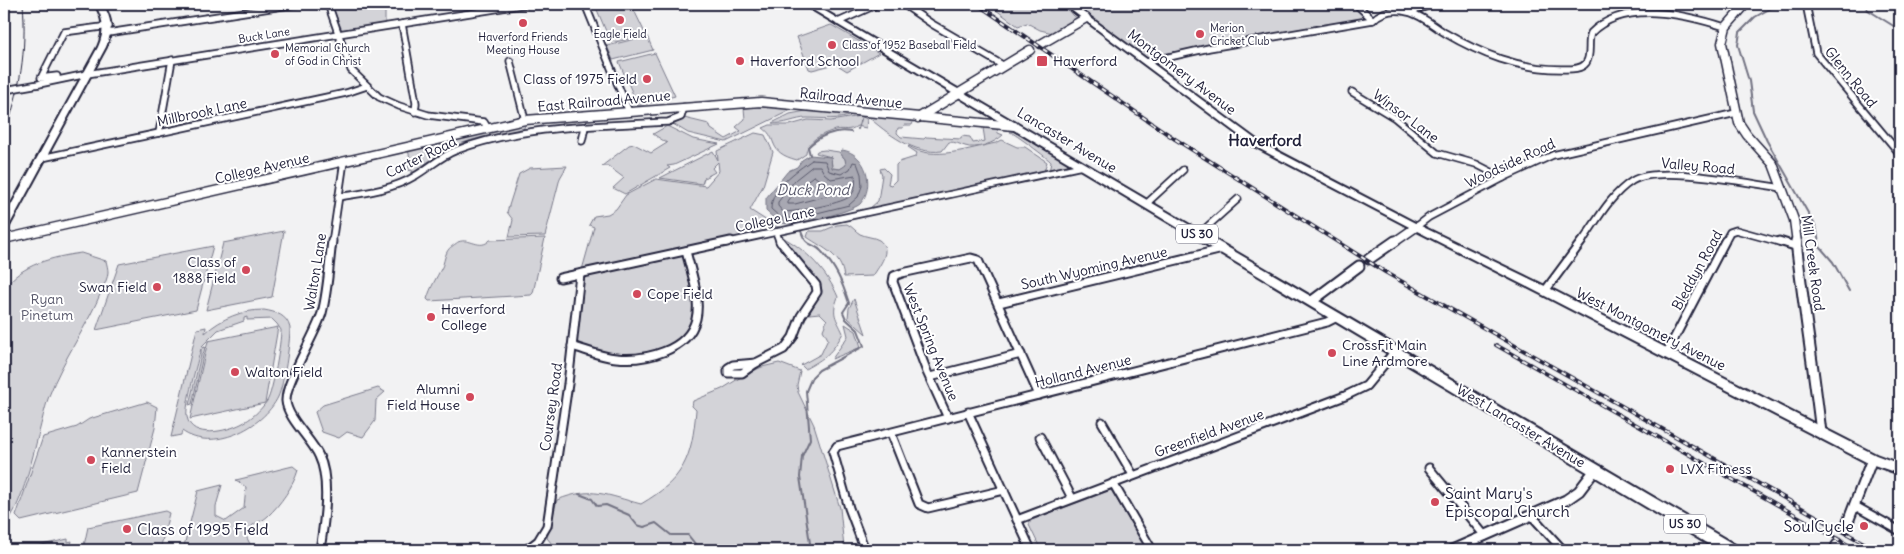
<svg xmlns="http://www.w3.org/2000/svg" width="1904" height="554" viewBox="0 0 1904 554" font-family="Delius,sans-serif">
<rect width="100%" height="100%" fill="#f2f2f3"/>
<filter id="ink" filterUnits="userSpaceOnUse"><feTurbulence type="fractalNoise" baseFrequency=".02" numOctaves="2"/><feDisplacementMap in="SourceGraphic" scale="10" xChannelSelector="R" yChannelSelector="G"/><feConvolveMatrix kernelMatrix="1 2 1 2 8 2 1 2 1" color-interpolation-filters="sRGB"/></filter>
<g filter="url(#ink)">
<g fill="#d3d3d8" stroke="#7a7a8a" fill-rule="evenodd">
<polygon points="331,4 385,4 385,24 342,30"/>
<polygon points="600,4 631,4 646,35 611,43 595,5"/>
<polygon points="1009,4 1059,4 1078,19 1053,33 1040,30 1027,23 1018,26 996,10"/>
<polygon points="1068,4 1356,4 1373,20 1147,62"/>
<polygon points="831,25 833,26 879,53 847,71 836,64 812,70 809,69 797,37"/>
<polygon points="647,36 653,50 613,60 607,46"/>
<polygon points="655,53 675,96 638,106 619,62"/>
<polygon points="758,107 793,109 726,142 688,133 673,124 684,118 709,124 711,129 726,139 741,131 736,127 745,119 744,108"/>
<path d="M811 110 854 114C839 121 823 118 807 118 795 118 785 125 772 123L790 114Z"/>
<path d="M860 116 867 119 866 128 857 126C849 132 844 128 835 130 822 134 807 140 806 154L797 160C766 152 779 139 763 128L770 125H790L808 120 831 121Z"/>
<path d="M867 116 914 120 912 125H904L903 128H898L897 133 901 137 924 139 926 137 961 139 962 136 970 137 973 143 985 141 983 128 997 129 998 133 1003 135C995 143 976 150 965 146 959 144 956 142 949 142L942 151C914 155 887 133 867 116Z"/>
<path d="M526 123 523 130C496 134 467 138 443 152 434 157 425 164 417 170L418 172 411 177 409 176 413 171 408 170 410 159 408 149Z"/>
<polygon points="667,126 693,139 719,144 674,165 667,166 670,168 625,194 613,188 624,178 608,166 602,166 629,145 634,144 651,153 667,143 653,134"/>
<path d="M1013 131 1068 163 1067 167 1049 172 1051 162C1049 159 1014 133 1010 132Z"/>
<polygon points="755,133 765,135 773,152 763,186 750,210 775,226 786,228 582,270 594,227 589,225 594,216 608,214 616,209 626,195 656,179 706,186 719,171 718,162 712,168 715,172 704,178 702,184 660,178 713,151 718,160 717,151"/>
<path d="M1002 140 1017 147H1025L1047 162 1044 171 869 209 878 201 882 175 880 169 884 168 890 174 888 184 891 185 896 180V165L899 162 915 157 917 153 908 147 909 146C933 162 970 148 996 143Z"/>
<polygon points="825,150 839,152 845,159 847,165 840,169 832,168 831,157 816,153 817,151"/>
<polygon points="567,166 560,178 545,236 509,237 513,220 507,212 519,174 530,168"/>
<path d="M847 224C853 227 855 231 860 234 866 237 874 237 879 240 893 250 879 266 873 276L844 277C841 254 824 249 807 237L809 231H823L837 225Z"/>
<polygon points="284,231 272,297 206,310 223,243"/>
<path d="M782 237C806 249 828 273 838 297 831 315 836 317 843 333 832 353 825 358 805 369L801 365 821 354 828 339 823 330 827 320 820 313 809 314 822 291 820 283Z"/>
<path d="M545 238 533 293 531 295 429 301 427 299C431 286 436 279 442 267 444 263 445 253 449 249 449 248 457 243 458 242 470 237 480 251 490 240Z"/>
<polygon points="213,246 196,310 96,330 119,264"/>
<path d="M81 253 106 261C107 265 108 269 108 272 108 278 104 285 102 290 87 327 63 359 49 396 40 420 24 512 4 524V288C22 264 53 257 81 253Z"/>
<path d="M684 255C687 272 697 302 694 319 687 351 639 358 612 354 601 353 590 349 579 345L576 338 584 279 587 275Z"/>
<polygon points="854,299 866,334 848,318 849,308"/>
<path d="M264 310C276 312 287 315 290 328 290 343 284 384 278 397 263 428 212 453 182 431L181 435 171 437 197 329 206 327 205 333C222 318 242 310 264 310ZM247 317V320L272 319 277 324 281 330C281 342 273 392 267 401 260 411 251 419 241 424 227 431 192 440 187 417 185 405 197 362 201 349V355L189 405 192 404 205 347 202 348 203 345 218 330 244 321V318Z"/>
<polygon points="845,324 856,331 861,347 832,359 848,336"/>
<polygon points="278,327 265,403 190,419 208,341"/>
<path d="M779 363 800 371 797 385 798 392 814 425 840 508 844 548 841 550H557L547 538 557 500C592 486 606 495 641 504 684 479 692 458 696 410L692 406 693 401 722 389 746 374 762 367Z"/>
<polygon points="378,388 385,392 376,400 375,421 363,437 347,432 339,438 322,432 315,412 323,405"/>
<polygon points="147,402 157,407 155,428 138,493 21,521 16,516 43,437 77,427 89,419"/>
<path d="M293 466 298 470C294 485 280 505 268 516 257 526 253 519 246 536L253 550H183L198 491 222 485 216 506V516L226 521 244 508 246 487 236 480Z"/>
<polygon points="1111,490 1147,550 1041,550 1029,525 1031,520"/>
<polygon points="165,511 169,513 160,550 83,550 88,527"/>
<polygon points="68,539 68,542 72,541 70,550 20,550"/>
</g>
<path fill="#a8a8b2" stroke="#727282" d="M842 150C866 153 876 186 860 204 854 210 808 222 798 224 793 225 785 223 779 223L766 211V198L788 171 797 167 802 160 810 155 831 157 832 168 840 169 846 165 845 159 840 153Z"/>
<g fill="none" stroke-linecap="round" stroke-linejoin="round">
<g stroke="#58586b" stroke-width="1">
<path d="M812 160 825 161 829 171 841 174 850 169 853 162 857 163 861 174 862 186 858 197 849 205 797 218H781L771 209C771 188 796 171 812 160Z"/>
<path d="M813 166H820L824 173 831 179 855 175C856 183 856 192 849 197 840 204 795 212 783 212L778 206V202L795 180Z"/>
<polygon points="814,176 826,185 843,187 845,191 795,204 788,204 788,201 800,186"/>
</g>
<g stroke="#727282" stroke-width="2">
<polyline points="1772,4 1771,8 1755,17 1740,32 1738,45 1749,81 1753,111 1767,141 1816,227 1820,247 1833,262 1849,291"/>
<polyline points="1864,4 1868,10 1900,30"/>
<polyline points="858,129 861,119"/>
<path d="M810 155 808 147C819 136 835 129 851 132"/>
<path d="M801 231C807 249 814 242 822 252 837 269 842 282 849 303L843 312 846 319 858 330 864 346 819 370 812 377 806 391 810 439 802 456 800 477 811 550"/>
<polyline points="579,494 592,499 597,506 606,505 629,515 637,525 644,527 656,523 671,535 688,535 696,545 705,550"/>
</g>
<polyline stroke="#c8c8ce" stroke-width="9" stroke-dasharray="9 5" stroke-linecap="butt" points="1837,545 1846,527"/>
<g stroke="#22223b" stroke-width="9">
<g id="minor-far1">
<polyline points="328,4 351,70 379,97 399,106 428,115 484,122 487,127"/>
<polyline points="585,4 629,112"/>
<polyline points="903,4 932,24 1004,66"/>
<polyline points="1356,4 1373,20"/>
<polyline points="1806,4 1816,53 1900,154"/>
<polyline points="1410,12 1434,4"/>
<polyline points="838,22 878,4"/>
<polyline points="402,24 416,103 415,112"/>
<polyline points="108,33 296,4"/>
<polyline points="510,61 525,120"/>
<path d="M1147 62 1209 48 1373 20C1382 11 1395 9 1408 12 1420 14 1434 26 1445 33 1481 54 1518 69 1561 69 1569 69 1581 70 1586 63 1592 55 1587 42 1591 33 1624 0 1684 14 1725 27"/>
<polyline points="57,76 41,78 64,32 109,26"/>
<polyline points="39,84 87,74 527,4"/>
<polyline points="1352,92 1395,118 1437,153 1476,164 1503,178"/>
<polyline points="159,133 172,60"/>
<polyline points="582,141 585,127"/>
<polyline points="42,158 346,93 367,86"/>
<path d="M338 197C364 193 392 190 415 176 429 168 441 156 457 150 523 125 598 126 668 122L681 117 684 107"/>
<polyline points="1146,204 1183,170"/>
<polyline points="1416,227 1429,217 1503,178 1553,155 1736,113"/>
<polyline points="776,232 780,243"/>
<polyline points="1198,235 1238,199"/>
<polyline points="332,243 344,161"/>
<polyline points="725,243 1082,166"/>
<path d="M1581 243C1596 222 1610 195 1632 181 1658 164 1751 184 1783 188"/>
<polyline points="1724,243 1730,232 1736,230 1783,243"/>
</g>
</g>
<g stroke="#22223b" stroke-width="11">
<g id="minor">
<polyline points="1779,241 1798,247"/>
<polyline points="560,278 731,241"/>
<polyline points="1545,291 1582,241"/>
<polyline points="999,303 1223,249"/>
<path d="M572 346C586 350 601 357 616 358 645 361 688 351 696 319 701 298 691 272 686 251"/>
<polyline points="1666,354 1725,241"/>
<polygon points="756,363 742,373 728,373 728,368 733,365"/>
<polyline points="756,363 784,349 793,337 801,316 817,292 816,285 780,241"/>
<polyline points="930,377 1021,354"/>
<polyline points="968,412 1031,550"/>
<polyline points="948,418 927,372 893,282 894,276 902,273 971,258 978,260 1039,395"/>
<polyline points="1102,422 1133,475"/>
<polyline points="891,433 919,504 928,508 1004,490"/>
<polyline points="1040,437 1072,498"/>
<polyline points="1429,468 1485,536"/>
<polyline points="1113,483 1152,550"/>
<polyline points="1855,506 1900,531"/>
<polyline points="1532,516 1563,550"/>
<polyline points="1017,520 1345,396 1366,386 1395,351"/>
<path d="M320 550C324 524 331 481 319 456 312 440 287 418 286 401 285 382 316 334 322 313 328 290 329 264 332 241"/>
<polyline points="526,550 538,541 547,526 568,384 580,274"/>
<polyline points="865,550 849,508 833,452 837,446 1327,322 1337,317"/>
</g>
</g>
<g stroke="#22223b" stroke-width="11">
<g id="tertiary-far1">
<polyline points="1746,4 1726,27 1722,43 1739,123 1747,135 1773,164 1794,220 1797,243"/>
<polyline points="1041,44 1086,18"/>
<polyline points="918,118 1030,50"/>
<polyline points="4,239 525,120 761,102 1014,126"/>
<polyline points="1393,243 1416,227"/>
</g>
</g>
<g stroke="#22223b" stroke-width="13">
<g id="tertiary">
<path d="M1796 241C1803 305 1814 369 1821 433"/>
<polyline points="1369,259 1395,241"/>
<polyline points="1312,301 1359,266"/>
<polyline points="1846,527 1872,459"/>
<polyline points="1452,550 1566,500 1579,491 1595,470"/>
<polyline points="1835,550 1837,545"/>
</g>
</g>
<g stroke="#22223b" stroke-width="4">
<g id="primary">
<path d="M95 4H103C112 19 113 30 106 47L9 226 4 229V218L98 47C105 31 104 19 95 4Z"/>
<polygon points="1063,4 1072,4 1258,141 1419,225 1551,289 1876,455 1900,464 1900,474 1868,463 1543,295 1413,229 1252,145"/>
</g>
</g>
<g stroke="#22223b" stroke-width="4">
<polygon id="trunk" points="803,4 813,4 1735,545 1737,550 1718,550"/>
</g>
<use href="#minor-far1" stroke="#fff" stroke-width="5.5"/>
<use href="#minor" stroke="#fff" stroke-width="7"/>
<use href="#tertiary-far1" stroke="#fff" stroke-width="8"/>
<use href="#tertiary" stroke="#fff" stroke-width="9"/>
<use href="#primary" fill="#fff" fill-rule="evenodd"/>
<use href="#trunk" fill="#fff" fill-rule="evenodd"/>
<path stroke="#22223b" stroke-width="1" d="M4 136C20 92 27 50 23 4"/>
<g stroke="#22223b" stroke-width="4">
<g id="rail">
<polyline points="977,4 1175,139 1385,272 1876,550"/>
<polyline points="1496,345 1857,550"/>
</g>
</g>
<use href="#rail" stroke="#fff" stroke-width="2" stroke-dasharray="5" stroke-linecap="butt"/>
<g stroke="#22223b" stroke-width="9" stroke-linecap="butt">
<polyline id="minor-bridge" points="5,90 39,84"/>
</g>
<use href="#minor-bridge" stroke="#fff" stroke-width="5.5"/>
</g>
</g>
<g fill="#d1495b" stroke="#fff" stroke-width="2">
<circle cx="620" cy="20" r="5"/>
<circle cx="523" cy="23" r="5"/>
<circle cx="1200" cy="34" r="5"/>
<circle cx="832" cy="45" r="5"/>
<circle cx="275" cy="54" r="5"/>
<circle cx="740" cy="61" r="5"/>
<rect x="1036" y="55" width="12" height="12" rx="2.5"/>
<circle cx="647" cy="79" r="5"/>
<circle cx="246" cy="270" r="5"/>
<circle cx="157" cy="287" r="5"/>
<circle cx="637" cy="294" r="5"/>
<circle cx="431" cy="317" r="5"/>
<circle cx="1332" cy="353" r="5"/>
<circle cx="235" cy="372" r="5"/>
<circle cx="470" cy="397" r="5"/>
<circle cx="91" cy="460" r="5"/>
<circle cx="1670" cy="469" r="5"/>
<circle cx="1435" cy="502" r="5"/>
<circle cx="1864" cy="526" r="5"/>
<circle cx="127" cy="529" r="5"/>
</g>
<g text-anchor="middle" stroke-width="4" stroke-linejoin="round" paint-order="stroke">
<g font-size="11" fill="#22223b" stroke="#fff" text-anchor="start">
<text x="1210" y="32">Merion<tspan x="1210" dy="13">Cricket Club</tspan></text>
<text x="620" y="38" text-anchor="middle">Eagle Field</text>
<text x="523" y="41" text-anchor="middle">Haverford Friends<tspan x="523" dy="13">Meeting House</tspan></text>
<text x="842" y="49">Class of 1952 Baseball Field</text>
<text x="285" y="52">Memorial Church<tspan x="285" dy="13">of God in Christ</tspan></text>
</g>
<g font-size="11" fill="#22223b" stroke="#fff">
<text transform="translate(264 35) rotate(-9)" y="4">Buck Lane</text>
</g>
<g fill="#fff" stroke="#646476" stroke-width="1">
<rect x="1176" y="224.5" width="42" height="19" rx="4"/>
<rect x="1664" y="514.5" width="42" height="19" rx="4"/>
</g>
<g font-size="12" font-weight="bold" fill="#22223b">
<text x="1197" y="238">US 30</text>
<text x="1685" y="528">US 30</text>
</g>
<g font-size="14" fill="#22223b" stroke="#fff" text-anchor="start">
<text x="750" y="66">Haverford School</text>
<text x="1053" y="66">Haverford</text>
<text x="637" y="84" text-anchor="end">Class of 1975 Field</text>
<text x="236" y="267" text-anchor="end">Class of<tspan x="236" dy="16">1888 Field</tspan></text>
<text x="147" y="292" text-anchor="end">Swan Field</text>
<text x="647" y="299">Cope Field</text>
<text x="441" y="314">Haverford<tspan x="441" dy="16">College</tspan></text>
<text x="1342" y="350">CrossFit Main<tspan x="1342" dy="16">Line Ardmore</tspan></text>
<text x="245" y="377">Walton Field</text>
<text x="460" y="394" text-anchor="end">Alumni<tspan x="460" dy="16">Field House</tspan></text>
<text x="101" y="457">Kannerstein<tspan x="101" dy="16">Field</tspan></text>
<text x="1680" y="474">LVX Fitness</text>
</g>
<g font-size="14" fill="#22223b" stroke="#fff">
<text transform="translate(1182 72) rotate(37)" y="5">Montgomery Avenue</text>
<text transform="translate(1851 77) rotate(51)" y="5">Glenn Road</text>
<text transform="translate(851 98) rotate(6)" y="5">Railroad Avenue</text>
<text transform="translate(604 101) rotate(-5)" y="5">East Railroad Avenue</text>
<text transform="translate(202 112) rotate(-12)" y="5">Millbrook Lane</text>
<text transform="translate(1406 116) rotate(37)" y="5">Winsor Lane</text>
<text transform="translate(1067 140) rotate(31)" y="5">Lancaster Avenue</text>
<text transform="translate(421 157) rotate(-26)" y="5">Carter Road</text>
<text transform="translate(1510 163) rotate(-25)" y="5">Woodside Road</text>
<text transform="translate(1698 166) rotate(5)" y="5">Valley Road</text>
<text transform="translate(262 168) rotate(-13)" y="5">College Avenue</text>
<text transform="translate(775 219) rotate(-12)" y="5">College Lane</text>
<text transform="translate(1813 263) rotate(82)" y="5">Mill Creek Road</text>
<text transform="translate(1094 268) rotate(-13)" y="5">South Wyoming Avenue</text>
<text transform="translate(1697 270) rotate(-61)" y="5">Bleddyn Road</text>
<text transform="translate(315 272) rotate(-81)" y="5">Walton Lane</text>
<text transform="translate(1651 329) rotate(27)" y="5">West Montgomery Avenue</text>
<text transform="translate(931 342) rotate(68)" y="5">West Spring Avenue</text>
<text transform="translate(1083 371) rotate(-14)" y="5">Holland Avenue</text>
<text transform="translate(551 407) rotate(-82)" y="5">Coursey Road</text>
<text transform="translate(1521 426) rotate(31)" y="5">West Lancaster Avenue</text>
<text transform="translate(1209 433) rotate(-20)" y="5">Greenfield Avenue</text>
</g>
<g font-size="14" fill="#57576a" stroke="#fff">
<text x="47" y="304">Ryan<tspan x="47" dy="16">Pinetum</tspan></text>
</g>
<g font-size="15" font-style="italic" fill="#58586b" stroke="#fff">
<text x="813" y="195">Duck Pond</text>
</g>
<g font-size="16" font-weight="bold" fill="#22223b" stroke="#fff">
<text x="1265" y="146">Haverford</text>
</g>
<g font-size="16" fill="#22223b" stroke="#fff" text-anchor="start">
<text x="1445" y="499">Saint Mary's<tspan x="1445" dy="18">Episcopal Church</tspan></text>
<text x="1854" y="532" text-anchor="end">SoulCycle</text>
<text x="137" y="535">Class of 1995 Field</text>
</g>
</g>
<rect width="1904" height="554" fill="none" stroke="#fff" stroke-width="20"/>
<rect x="10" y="10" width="1884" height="534" fill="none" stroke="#22223b" stroke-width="2" filter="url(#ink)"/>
</svg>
